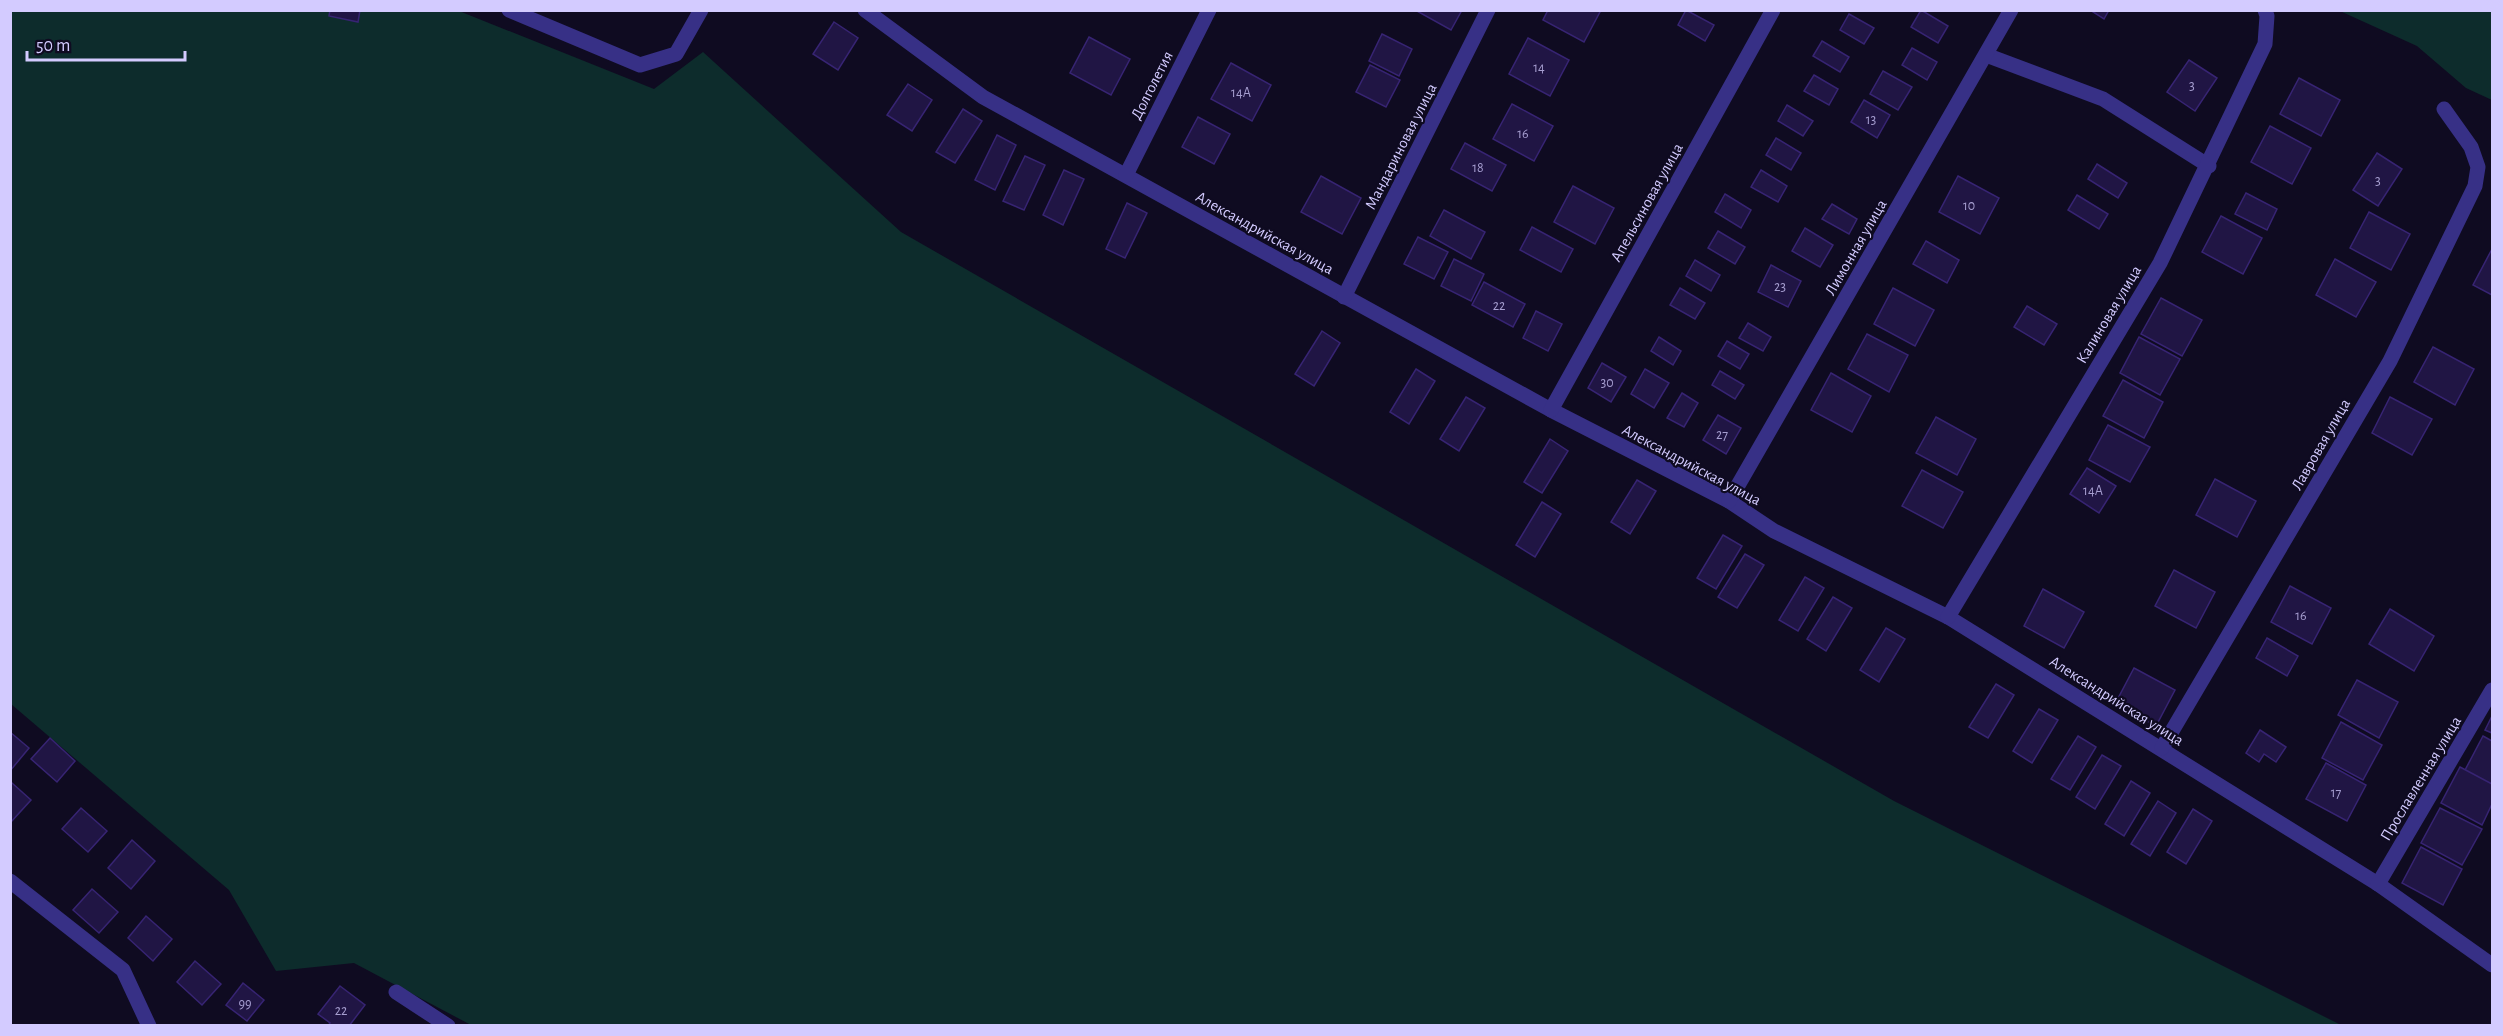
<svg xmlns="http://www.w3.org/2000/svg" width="2503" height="1036" viewBox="0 0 2503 1036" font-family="'Alegreya Sans',sans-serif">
<rect width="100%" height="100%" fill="#0f0b21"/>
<g fill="#0d2c2c">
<polygon points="11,11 459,11 654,89 703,52 901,232 1894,801 2341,1025 471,1025 354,963 276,971 229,890 11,704"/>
<polygon points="2340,11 2492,11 2492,100 2466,88 2417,46"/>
</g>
<g fill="#201544" stroke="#372473" stroke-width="1.5">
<polygon points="330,10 360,10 358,22 329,16"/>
<polygon points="1415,10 1462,10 1451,30"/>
<polygon points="1548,10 1601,10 1584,42 1543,20"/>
<polygon points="1686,10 1714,25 1705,41 1678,25"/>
<polygon points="1921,10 1948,26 1938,43 1911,27"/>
<polygon points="2090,10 2109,10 2104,19"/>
<polygon points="1849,14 1874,28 1864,44 1840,30"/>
<polygon points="834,22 858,38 838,70 813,54"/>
<polygon points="1382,34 1412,49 1399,76 1369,61"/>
<polygon points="1089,37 1130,59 1111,95 1070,73"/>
<polygon points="1528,38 1569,60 1550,96 1509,74"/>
<polygon points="1822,41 1849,57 1840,72 1813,56"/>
<polygon points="1912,48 1937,62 1927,80 1902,65"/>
<polygon points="2189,60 2217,78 2195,111 2167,92"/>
<polygon points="1231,63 1271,85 1252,121 1211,99"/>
<polygon points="1370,65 1400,80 1386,107 1356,92"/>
<polygon points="1883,71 1912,87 1898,110 1870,94"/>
<polygon points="1814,75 1838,89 1829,105 1804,91"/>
<polygon points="2299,78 2340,100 2321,136 2280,114"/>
<polygon points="908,84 932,100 912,131 887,115"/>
<polygon points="1864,100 1890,115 1877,138 1851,122"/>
<polygon points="1512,104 1553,126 1534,161 1493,139"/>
<polygon points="1787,105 1813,121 1803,136 1778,121"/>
<polygon points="963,109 982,121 955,163 936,152"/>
<polygon points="1198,117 1230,134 1214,164 1182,147"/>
<polygon points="2270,126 2311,148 2292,184 2251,162"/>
<polygon points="997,135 1016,145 995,190 975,180"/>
<polygon points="1776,138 1801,153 1791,170 1766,155"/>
<polygon points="1465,143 1506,165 1492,191 1451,169"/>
<polygon points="2377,153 2402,169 2378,206 2353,190"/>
<polygon points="1025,156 1045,165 1024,210 1003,201"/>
<polygon points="2097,164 2127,183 2118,198 2088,179"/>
<polygon points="1064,170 1084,179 1063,225 1043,215"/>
<polygon points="1761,170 1787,186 1778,202 1751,187"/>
<polygon points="1321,176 1361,198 1342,234 1301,212"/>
<polygon points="1958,176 1999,198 1980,234 1939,212"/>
<polygon points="1573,186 1614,208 1595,244 1554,222"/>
<polygon points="2246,193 2277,209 2267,230 2235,214"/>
<polygon points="1725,194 1751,210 1741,228 1715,212"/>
<polygon points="2077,195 2108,214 2099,229 2068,210"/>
<polygon points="1127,203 1147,213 1125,258 1106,249"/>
<polygon points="1832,204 1857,219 1849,234 1822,219"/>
<polygon points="1444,210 1485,232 1471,259 1430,236"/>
<polygon points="2369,212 2410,234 2391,270 2350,248"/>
<polygon points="2221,216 2262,238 2243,274 2202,252"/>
<polygon points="1532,227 1573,249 1561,272 1520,250"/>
<polygon points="1805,228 1833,245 1820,267 1792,251"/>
<polygon points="1718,231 1745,247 1735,264 1708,248"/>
<polygon points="1418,237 1448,252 1434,279 1404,264"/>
<polygon points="1926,241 1959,260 1947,283 1913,264"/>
<polygon points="2492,249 2492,295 2473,285"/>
<polygon points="1454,259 1484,274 1471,301 1441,286"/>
<polygon points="2335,259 2376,282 2356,317 2316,295"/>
<polygon points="1695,260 1720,275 1711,291 1686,276"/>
<polygon points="1771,265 1801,281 1788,307 1758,292"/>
<polygon points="1484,282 1525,304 1513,327 1472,305"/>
<polygon points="1680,288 1705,303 1695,319 1670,305"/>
<polygon points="1893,288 1934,310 1915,346 1874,324"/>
<polygon points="2161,298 2202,320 2182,356 2141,334"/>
<polygon points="2027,306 2057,324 2044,345 2014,327"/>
<polygon points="1536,311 1562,324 1548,351 1523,338"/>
<polygon points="1748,323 1771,337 1763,351 1739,338"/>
<polygon points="1322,331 1340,343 1314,386 1295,374"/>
<polygon points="1867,334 1908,355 1889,392 1848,369"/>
<polygon points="1659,337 1681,351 1673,365 1651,351"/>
<polygon points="2139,337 2180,359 2160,395 2120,373"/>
<polygon points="1727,341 1749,354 1740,369 1718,356"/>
<polygon points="2433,347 2474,369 2455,405 2414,382"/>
<polygon points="1602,363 1626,377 1611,402 1588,388"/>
<polygon points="1416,369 1435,381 1409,424 1390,412"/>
<polygon points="1645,369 1669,383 1654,408 1631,394"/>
<polygon points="1720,371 1744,385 1735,399 1712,385"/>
<polygon points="1831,373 1871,396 1852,432 1811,410"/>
<polygon points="2123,380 2163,402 2144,438 2103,416"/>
<polygon points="1682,393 1698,403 1684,427 1667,418"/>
<polygon points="1466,397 1485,408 1459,451 1440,439"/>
<polygon points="2390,397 2432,419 2412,455 2372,433"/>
<polygon points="1718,415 1741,428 1726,454 1703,440"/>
<polygon points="1936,417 1976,439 1957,475 1916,453"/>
<polygon points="2108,425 2150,447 2130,482 2089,460"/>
<polygon points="1550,439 1568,451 1542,493 1524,482"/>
<polygon points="2087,468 2116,486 2099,513 2070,494"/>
<polygon points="1922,470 1963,492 1943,528 1902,506"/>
<polygon points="2215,479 2256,501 2237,537 2196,515"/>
<polygon points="1637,480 1656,491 1630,534 1611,522"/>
<polygon points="1542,502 1561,514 1535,557 1516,545"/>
<polygon points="1723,535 1742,546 1716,589 1697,578"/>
<polygon points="1745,554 1764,565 1737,608 1718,597"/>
<polygon points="2174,570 2215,592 2196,628 2155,606"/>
<polygon points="1805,577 1824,588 1798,631 1779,620"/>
<polygon points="2290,586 2331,608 2312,644 2271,622"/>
<polygon points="2043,589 2084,612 2064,648 2024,626"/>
<polygon points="1833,597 1852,608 1826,651 1807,639"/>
<polygon points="2390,609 2434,636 2414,671 2369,644"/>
<polygon points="1886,628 1905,639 1879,682 1860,670"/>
<polygon points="2267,638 2298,656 2287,676 2256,658"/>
<polygon points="2134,668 2175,690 2156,726 2115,704"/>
<polygon points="2357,680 2398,702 2379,738 2338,715"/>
<polygon points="1996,684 2014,695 1988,738 1969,727"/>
<polygon points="2039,709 2058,720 2032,763 2013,751"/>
<polygon points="2492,716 2492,733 2485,730"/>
<polygon points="2341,722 2382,745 2363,780 2322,758"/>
<polygon points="2260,730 2286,747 2276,762 2264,754 2259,762 2246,753"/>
<polygon points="10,732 29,748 10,771"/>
<polygon points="2078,736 2096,747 2070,790 2051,779"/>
<polygon points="2483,736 2492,741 2492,787 2464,772"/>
<polygon points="50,738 75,761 57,782 31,759"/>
<polygon points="2102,755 2121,766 2095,809 2076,797"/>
<polygon points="2326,763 2366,785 2347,821 2306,799"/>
<polygon points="2460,767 2492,784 2492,804 2482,825 2441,803"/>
<polygon points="2131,781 2150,793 2124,836 2105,824"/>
<polygon points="12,783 31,800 10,823 10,785"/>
<polygon points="2158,801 2176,813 2150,856 2131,844"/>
<polygon points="81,808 107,831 88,852 62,829"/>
<polygon points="2440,808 2482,829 2462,865 2421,843"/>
<polygon points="2193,809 2212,821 2186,864 2167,852"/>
<polygon points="132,840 155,861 131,889 108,868"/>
<polygon points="2421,847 2462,869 2443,905 2402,883"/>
<polygon points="92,889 118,912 99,933 73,910"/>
<polygon points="146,916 172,939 153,961 128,938"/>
<polygon points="195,961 221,984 202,1005 177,982"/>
<polygon points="243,983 264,1000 247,1021 226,1005"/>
<polygon points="340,986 365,1005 349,1026 328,1026 330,1023 318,1014"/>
</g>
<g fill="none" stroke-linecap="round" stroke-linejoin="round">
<g stroke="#373086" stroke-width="15">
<polyline points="509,10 640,65 676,54 701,10"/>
<polyline points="865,10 983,97 1551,410 1729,501 1774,531 1948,617 2378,884 2492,965"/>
<polyline points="1986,55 2103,99 2209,166"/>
<polyline points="1126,175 1209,10"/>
<polyline points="1344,297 1488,10"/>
<polyline points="1551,410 1773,10"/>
<polyline points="1729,501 2011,10"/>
<polyline points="1948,617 2160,263 2265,44 2267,16 2265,10"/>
<polyline points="2162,748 2390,361 2475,186 2478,167 2471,147 2444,109"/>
<polyline points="10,881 123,970 149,1026"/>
<polyline points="2378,884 2492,690"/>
<polyline points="396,992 448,1026"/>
</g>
</g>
<g text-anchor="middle" stroke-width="4.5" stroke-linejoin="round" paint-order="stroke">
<g font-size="14" fill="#a69ed0">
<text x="1539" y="72">14</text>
<text x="2192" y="90">3</text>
<text x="1241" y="97">14А</text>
<text x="1871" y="124">13</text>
<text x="1523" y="138">16</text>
<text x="1478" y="172">18</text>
<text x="2378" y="185">3</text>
<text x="1969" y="210">10</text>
<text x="1780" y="291">23</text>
<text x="1499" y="310">22</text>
<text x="1607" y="387">30</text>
<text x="1722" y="439">27</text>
<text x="2093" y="495">14А</text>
<text x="2301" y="620">16</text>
<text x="2336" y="797">17</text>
<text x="245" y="1008">99</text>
<text x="341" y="1015">22</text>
</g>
<g font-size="16" fill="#d3cbff" stroke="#0f0b21">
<text transform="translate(1151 85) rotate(-63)" y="6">Долголетия</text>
<text transform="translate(1400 146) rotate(-63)" y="6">Мандариновая улица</text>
<text transform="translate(1646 202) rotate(-61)" y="6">Апельсиновая улица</text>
<text transform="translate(1265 232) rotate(29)" y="6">Александрийская улица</text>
<text transform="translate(1855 247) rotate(-60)" y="6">Лимонная улица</text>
<text transform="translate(2108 314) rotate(-59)" y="6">Калиновая улица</text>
<text transform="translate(2320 444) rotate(-60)" y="6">Лавровая улица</text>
<text transform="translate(1692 464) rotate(28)" y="6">Александрийская улица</text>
<text transform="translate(2117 700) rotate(32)" y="6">Александрийская улица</text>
<text transform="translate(2420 778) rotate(-59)" y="6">Прославленная улица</text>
</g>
</g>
<rect width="2503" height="1036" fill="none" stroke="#d3cbff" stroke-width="24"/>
<path d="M27 51v9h158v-9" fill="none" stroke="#d3cbff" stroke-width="3"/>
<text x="36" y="51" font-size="18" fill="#d3cbff" stroke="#0f0b21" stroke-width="4.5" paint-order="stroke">50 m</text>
</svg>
